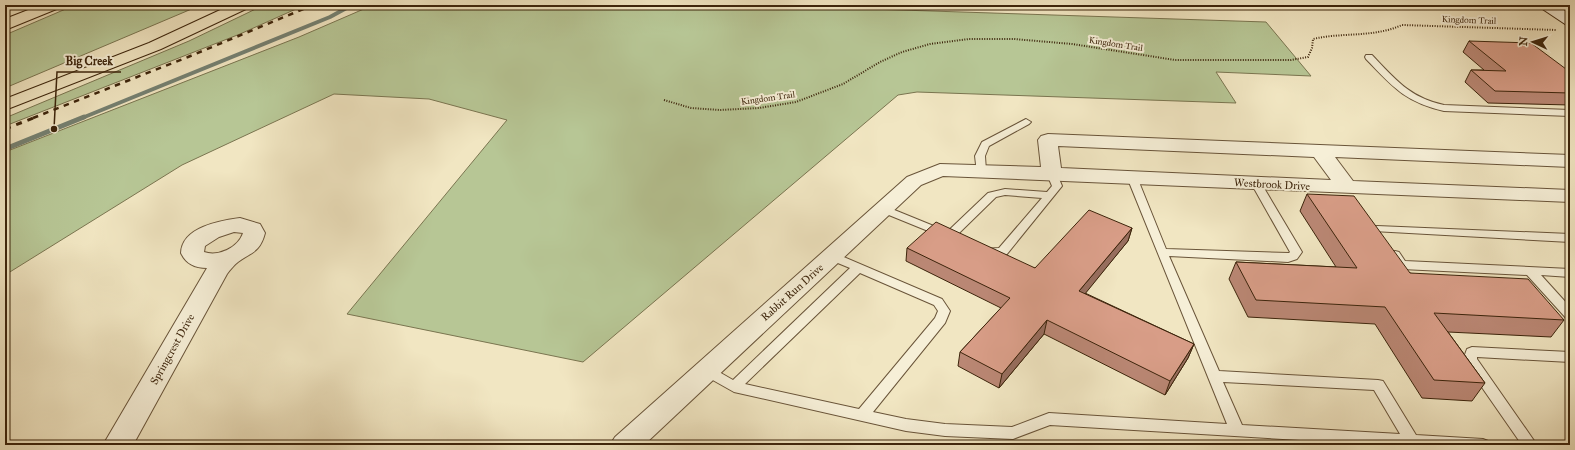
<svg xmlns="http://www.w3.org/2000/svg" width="1575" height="450" viewBox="0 0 1575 450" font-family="'IM FELL Great Primer',serif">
<rect width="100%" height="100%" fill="#f1e6c2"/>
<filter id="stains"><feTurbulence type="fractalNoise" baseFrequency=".005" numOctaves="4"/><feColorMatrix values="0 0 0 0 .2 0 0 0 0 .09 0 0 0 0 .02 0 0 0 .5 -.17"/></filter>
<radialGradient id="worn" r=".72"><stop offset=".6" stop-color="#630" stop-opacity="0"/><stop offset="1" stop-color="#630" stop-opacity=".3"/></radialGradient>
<g fill="#b7c695" stroke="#7a7550">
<polygon points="75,5 201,5 5,88 5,35"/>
<polygon points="264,5 305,5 240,34 5,126 5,118 189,41"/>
<polygon points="373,5 868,5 870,9 1266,22 1311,76 1216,72 1236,103 917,92 898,95 583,362 347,314 507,120 429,99 334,94 182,165 5,275 5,152 299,37"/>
</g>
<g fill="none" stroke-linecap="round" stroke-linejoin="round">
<polyline stroke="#758172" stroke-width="4" points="82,118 330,17 352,5"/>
<polyline stroke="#758172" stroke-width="5" points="5,149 84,117"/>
<g stroke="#695439" stroke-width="2">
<g id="lane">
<path d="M1366 55H1372C1395 79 1410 98 1444 105L1570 110V116L1444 111C1405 102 1393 87 1366 59L1365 57Z"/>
<polygon points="1026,119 1031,122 1029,124 989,146 985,156 986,171 985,173 977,173 975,156 982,142"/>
<polygon points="1052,171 1057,174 1062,186 1007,254 997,257 983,255 981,252 983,249 999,248 1042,198 1005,195 996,197 954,238 946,238 945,236 938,235 879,211 878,209 879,207 887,207 946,231 947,232 988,193 1005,189 1047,192 1052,186 1047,174"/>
<path d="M1132 174 1137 177 1166 249 1289 253 1290 252 1251 183 1256 180 1261 183 1302 252 1297 259 1288 262 1169 256 1219 371 1378 380 1383 381 1416 435 1483 439 1488 441 1490 445H1385L1050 425 1013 439 945 436 906 431 734 392 702 374 700 370 702 366 707 365 733 380 850 268 828 259 826 256 828 253 832 252 942 299 950 311 945 323 873 412 906 419 945 424 1012 427 1049 413 1227 424 1127 177ZM860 273 934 305 938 311 935 318 859 409 745 384ZM1223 382 1374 390 1400 434 1242 425Z"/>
<polygon points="1377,226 1570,234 1570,242 1373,231 1371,229 1373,227"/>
<polygon points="1395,251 1399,252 1405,261 1570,269 1570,277 1541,275 1570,307 1570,319 1566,318 1527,275 1402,269 1398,268 1389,255 1391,252"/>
<polygon points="1472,347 1570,352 1570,362 1477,357 1477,359 1537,445 1522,445 1465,363 1463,360 1467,349"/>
</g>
</g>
<g stroke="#695439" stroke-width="2">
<g id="street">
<path d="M1048 134 1570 155V167L1335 157 1353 181 1570 190V202L943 176 921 185 644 445H610L615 437 907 177 940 164 1041 167 1038 140 1041 136ZM1058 146 1314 157 1331 180 1061 168Z"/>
<path d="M240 218 260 224 265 233C260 252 252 252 238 262 234 265 230 270 227 274L133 445H103L207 268C195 268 186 264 181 253 182 227 219 221 240 218ZM234 232 243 233C238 248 218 257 204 252L205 246 219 237Z"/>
</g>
</g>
<g stroke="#3c240b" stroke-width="2">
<polygon id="secondary" points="1539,5 1556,5 1570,14 1570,26 1565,24 1541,8"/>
</g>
<g stroke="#3c240b" stroke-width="2">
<g id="highway">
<polygon points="41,5 61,5 59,8 5,30 5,19"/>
<polygon points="231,5 250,5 248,8 161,49 5,110 5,99 149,43"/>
</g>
</g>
<path stroke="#3c240b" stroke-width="2" stroke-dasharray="1 1.5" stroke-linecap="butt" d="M664 100 691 108 720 110 759 108 796 102 843 84 880 62 902 52 930 44 969 39H1014L1072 44 1175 60H1291L1308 57 1312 48 1313 39C1343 32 1373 38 1402 25L1556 30"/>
<use href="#lane" fill="#f6efd7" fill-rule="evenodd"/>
<use href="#street" fill="#f6efd7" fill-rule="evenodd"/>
<use href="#secondary" fill="#f6efd7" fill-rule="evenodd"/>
<use href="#highway" fill="#f1e6c2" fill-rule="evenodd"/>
<polyline stroke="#3c240b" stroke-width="2.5" stroke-dasharray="5.5 5.5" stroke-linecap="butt" points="33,118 188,57 313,5"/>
<polyline stroke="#3c240b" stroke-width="3" stroke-dasharray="6 6" stroke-linecap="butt" points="5,129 36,117"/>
</g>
<g fill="#ba8774" stroke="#3c240b">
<polygon points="1469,41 1570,72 1570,105 1488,103 1465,82 1471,70 1484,70 1463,52"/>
<polygon points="1307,194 1410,273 1564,320 1551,337 1448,332 1485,383 1472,401 1422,398 1375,324 1248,317 1229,279 1236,262 1336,267 1300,211"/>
<polygon points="1132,228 1128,241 1085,293 1194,344 1188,358 1165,395 1044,334 999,388 958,366 960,352 1001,308 906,261 907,248 1035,268"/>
</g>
<g fill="#976e5e" stroke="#3c240b">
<polygon points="1132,228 1128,241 1076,305 1079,291"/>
<polygon points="1047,320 1044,334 999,388 1002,374"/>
<polygon points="1194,344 1188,358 1165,395 1170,381"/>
</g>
<g fill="#d89d87" stroke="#3c240b">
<polygon points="1469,41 1531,43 1570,72 1570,93 1495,91 1471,70 1506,71"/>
<polygon points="1307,194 1354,196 1410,273 1528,279 1564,320 1434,313 1485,383 1434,380 1385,307 1256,300 1236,262 1357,268"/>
<polygon points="1089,210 1132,228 1079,291 1194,344 1170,381 1047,320 1002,374 960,352 1010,298 907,248 936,222 1035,268"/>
</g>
<g text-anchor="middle" stroke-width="4" stroke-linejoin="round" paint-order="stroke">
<g font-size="9" fill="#3c240b" stroke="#f6efd7">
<text transform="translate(1469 20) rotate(2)" y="3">Kingdom Trail</text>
<text transform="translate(1116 44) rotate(9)" y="3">Kingdom Trail</text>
<text transform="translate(768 98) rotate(-8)" y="3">Kingdom Trail</text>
</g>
<g font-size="11" fill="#3c240b" stroke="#f6efd7">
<text transform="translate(1272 184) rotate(3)" y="4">Westbrook Drive</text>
<text transform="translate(792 292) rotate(-42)" y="4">Rabbit Run Drive</text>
<text transform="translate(172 349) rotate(-61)" y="4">Springcrest Drive</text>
</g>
</g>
<path fill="none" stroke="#3c240b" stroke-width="1.5" d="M54 129L57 72H121"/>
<circle fill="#3c240b" stroke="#f6efd7" stroke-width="1.5" cx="54" cy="129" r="4"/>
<g font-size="12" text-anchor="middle" font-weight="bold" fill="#3c240b" stroke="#f6efd7" stroke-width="4" stroke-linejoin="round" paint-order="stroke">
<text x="89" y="65">Big Creek</text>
</g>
<rect width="1575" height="450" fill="none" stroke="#f1e6c2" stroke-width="20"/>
<rect x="6" y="6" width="1563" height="438" fill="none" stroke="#3c240b" stroke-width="2"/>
<rect x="10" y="10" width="1555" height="430" fill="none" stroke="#3c240b"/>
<g transform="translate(1533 42) rotate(274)" stroke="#f6efd7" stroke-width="3" paint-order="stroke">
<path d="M0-3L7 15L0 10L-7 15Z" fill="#3c240b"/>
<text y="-6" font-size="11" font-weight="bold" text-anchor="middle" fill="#3c240b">N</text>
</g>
<rect width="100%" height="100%" filter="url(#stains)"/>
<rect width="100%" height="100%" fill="url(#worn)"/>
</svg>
